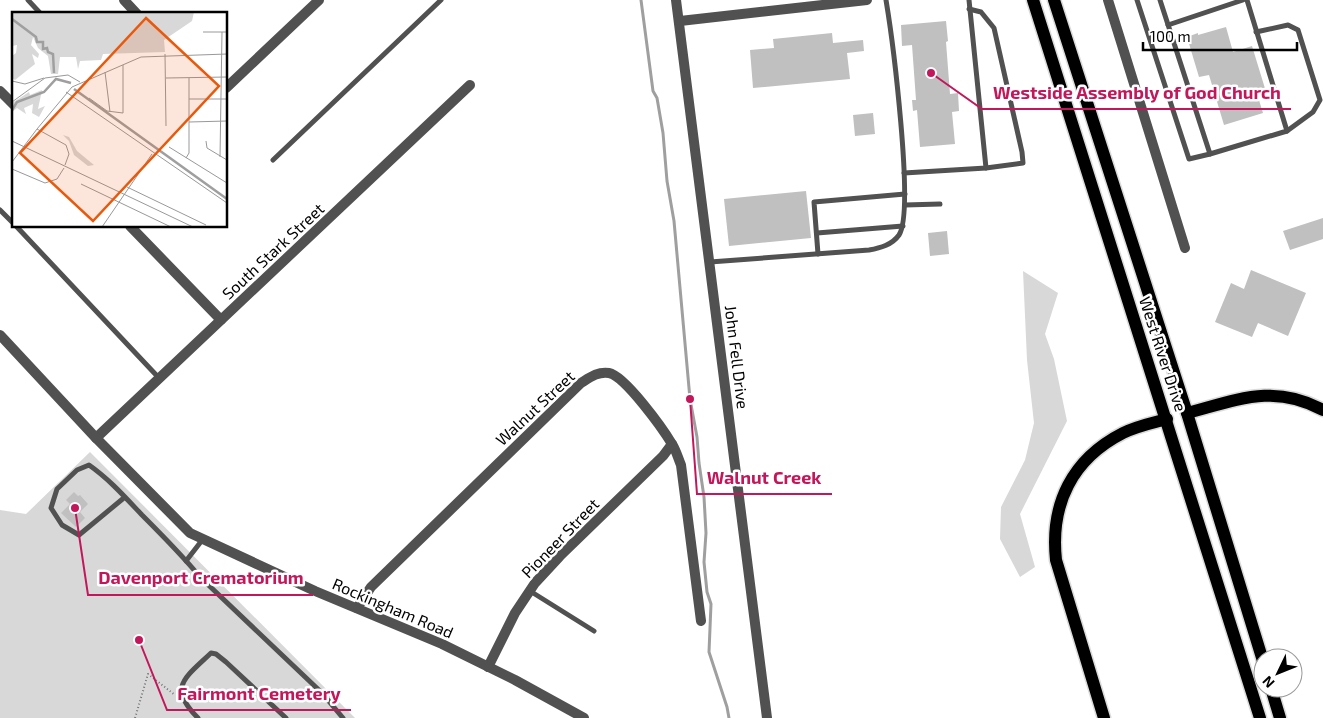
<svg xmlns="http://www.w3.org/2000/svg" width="1323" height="718" viewBox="0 0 1323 718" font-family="'Exo 2',sans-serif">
<rect width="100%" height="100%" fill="#fff"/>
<g fill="#d8d8d8">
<polygon points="1023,271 1058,293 1045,334 1054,359 1067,421 1020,514 1035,567 1020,577 1000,539 1001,507 1025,460 1034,423 1027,360"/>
<polygon points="90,452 355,718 0,718 0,510 26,514"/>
</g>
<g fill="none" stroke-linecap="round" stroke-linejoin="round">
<polyline stroke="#9f9f9f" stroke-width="3" points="641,0 653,91 657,98 663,133 667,181 674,221 690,399 697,437 699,463 704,497 706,533 704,562 707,592 711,604 709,652 727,707 729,718"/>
</g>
<g fill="#c0c0c0">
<polygon points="946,21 948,41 946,42 950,94 958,93 959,111 952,112 955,144 920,147 917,110 913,111 912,100 916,100 912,45 902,46 901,25"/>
<polygon points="1226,27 1233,52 1252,46 1267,95 1258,97 1263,113 1224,125 1209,75 1199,77 1187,37 1198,33 1198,35"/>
<polygon points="832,33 833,43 863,40 864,51 847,53 850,79 753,88 750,50 774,48 773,39"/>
<polygon points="873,113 875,134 855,136 853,115"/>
<polygon points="806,191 811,238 729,246 724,199"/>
<polygon points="1323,218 1323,239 1290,250 1283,231"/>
<polygon points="947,231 949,254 930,256 928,233"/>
<polygon points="1251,270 1306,293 1288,336 1258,323 1252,337 1215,322 1231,283 1244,289"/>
<polygon points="74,492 78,496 80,495 88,504 80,512 85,518 76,527 61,513 70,504 66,500"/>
</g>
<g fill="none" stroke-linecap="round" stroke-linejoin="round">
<g stroke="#dbdbdb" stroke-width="15">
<g id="primary">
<polyline points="1033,0 1260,718"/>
<polyline points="1054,0 1187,413 1263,661"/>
<path d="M1187 413C1237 400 1274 383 1323 410"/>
<polyline points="1271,688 1280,718"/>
<path d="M1104 718 1056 560C1050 504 1072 459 1123 433 1137 426 1152 423 1167 419"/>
</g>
</g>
<polyline stroke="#737373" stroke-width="2" stroke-dasharray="1 2.5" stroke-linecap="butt" points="135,718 148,674 175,695"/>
<g stroke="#515151" stroke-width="5">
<polyline points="28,0 41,14"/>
<polyline points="969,0 986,168"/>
<polyline points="1137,0 1189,159 1210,154"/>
<polyline points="1160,0 1210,154 1287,131 1247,0"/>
<polyline points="1168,25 1243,0"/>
<polyline points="1256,32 1288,25 1298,30 1320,100 1313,112 1287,131"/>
<polyline points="273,160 441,0"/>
<polyline points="904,173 986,168 1023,163 1022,152 994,28 981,12 969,9"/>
<polyline points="905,205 940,204"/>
<polyline points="0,210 14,224"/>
<polyline points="16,226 159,378"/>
<polyline points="817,233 903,226"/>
<polyline points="818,254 814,202 905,194"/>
<path d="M710 262 869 250C880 248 892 245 899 235 915 211 892 36 886 0"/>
<path d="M125 497 79 535 62 525 51 508 57 489 77 470 89 465C109 479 125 497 142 515 162 535 182 555 200 577L322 693 343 718"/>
<polyline points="186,561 203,539"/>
<polyline points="530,591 594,631"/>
<path d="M198 718C167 687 185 678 211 653L216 654 226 662 286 718"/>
</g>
<g stroke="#515151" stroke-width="10">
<polyline points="124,0 137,14"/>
<polyline points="676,0 767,718"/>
<polyline points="1108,0 1185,248"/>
<polyline points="680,21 867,0"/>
<polyline points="226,88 319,0"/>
<polyline points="0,91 14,105"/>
<polyline points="130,226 221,320"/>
<polyline points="96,438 470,85"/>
<path d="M357 608 371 587 581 383C589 378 598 371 609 373 625 376 663 429 672 444 676 450 678 458 681 465L701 621"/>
<polyline points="488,667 515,613 535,583 560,556 663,456 672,444"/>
</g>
<polyline stroke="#515151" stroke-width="10" points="0,335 96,438 190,533 315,591 442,644 515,680 584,718"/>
<use href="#primary" stroke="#000" stroke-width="12"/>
</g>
<g text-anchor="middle" stroke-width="5" stroke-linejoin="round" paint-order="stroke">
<g font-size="16" fill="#000" stroke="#fff">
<text transform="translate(273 251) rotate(-43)" y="6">South Stark Street</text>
<text transform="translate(1163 354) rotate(72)" y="6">West River Drive</text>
<text transform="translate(737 357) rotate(83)" y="6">John Fell Drive</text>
<text transform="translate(535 408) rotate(-43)" y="6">Walnut Street</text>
<text transform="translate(560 538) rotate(-46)" y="6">Pioneer Street</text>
<text transform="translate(393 608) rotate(23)" y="6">Rockingham Road</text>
</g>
</g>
<g transform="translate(12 12)">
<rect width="215" height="215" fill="#fff"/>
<path d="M0 0H182L180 9 152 28 153 40 91 42 89 48 68 49 66 57 64 45H48L46 62H39L36 44 26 36 21 25 19 33 27 42 26 46 20 42 23 52 3 68 0 66V44L4 41 5 33 0 34ZM30 78 26 97 33 94 27 105 20 101 21 92 12 96 14 102 5 96 0 100V91L17 80 18 83ZM51 123 57 125 65 139 82 153 76 154 62 143 57 129Z" fill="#d8d8d8"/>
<path fill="none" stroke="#9f9f9f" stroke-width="2.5" d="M0 7 24 25 25 30H31V37L35 36 36 40 41 42 42 61M62 77 215 187M0 98 5 90 32 80 44 67 59 71"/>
<path fill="none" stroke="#999" stroke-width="1" d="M191 20H215M153 42 154 114M93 60 98 100M154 66 215 65M0 69 13 72 32 66M54 80 215 191M77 86 95 99 111 101V53M177 87H215M0 90 33 66 56 63 68 70M177 110 215 109M25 117 60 75 129 45 215 42M0 129 181 215M194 129 195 136 215 148M157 135 215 171M208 145 210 20M174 146 177 141V66M0 150 25 117 54 133 57 142 53 153M0 157 33 171 45 167 52 156M69 172 159 215M115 175 194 213M90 215 140 142"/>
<path fill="#e8590c" fill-opacity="0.15" stroke="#e8590c" stroke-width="2.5" d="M134 6 207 74 81 209 8 141Z"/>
<rect width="215" height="215" fill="none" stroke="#000" stroke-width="2.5"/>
</g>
<path fill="none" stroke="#c2185b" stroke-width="2" d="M931 73L982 109H1291M690 399L697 494H832M75 508L88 595H313M139 640L167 710H351"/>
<g fill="#c2185b" stroke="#fff" stroke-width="2">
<circle cx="931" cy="73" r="5"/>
<circle cx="690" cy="399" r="5"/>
<circle cx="75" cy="508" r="5"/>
<circle cx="139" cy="640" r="5"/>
</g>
<g font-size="18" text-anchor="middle" font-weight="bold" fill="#c2185b" stroke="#fff" stroke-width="5" stroke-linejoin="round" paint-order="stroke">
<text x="1137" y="99">Westside Assembly of God Church</text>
<text x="764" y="484">Walnut Creek</text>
<text x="201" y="584">Davenport Crematorium</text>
<text x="259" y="700">Fairmont Cemetery</text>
</g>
<g transform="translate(1278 673) rotate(227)"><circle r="24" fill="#ffffff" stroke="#999999"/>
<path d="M0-4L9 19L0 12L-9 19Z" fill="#000000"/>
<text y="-8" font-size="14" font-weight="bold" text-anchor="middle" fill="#000000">N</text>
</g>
<path d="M1143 42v8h154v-8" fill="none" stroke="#000000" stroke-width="2.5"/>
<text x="1150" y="42" font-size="15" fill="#000000" stroke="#ffffff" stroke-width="4" paint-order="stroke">100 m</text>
</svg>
